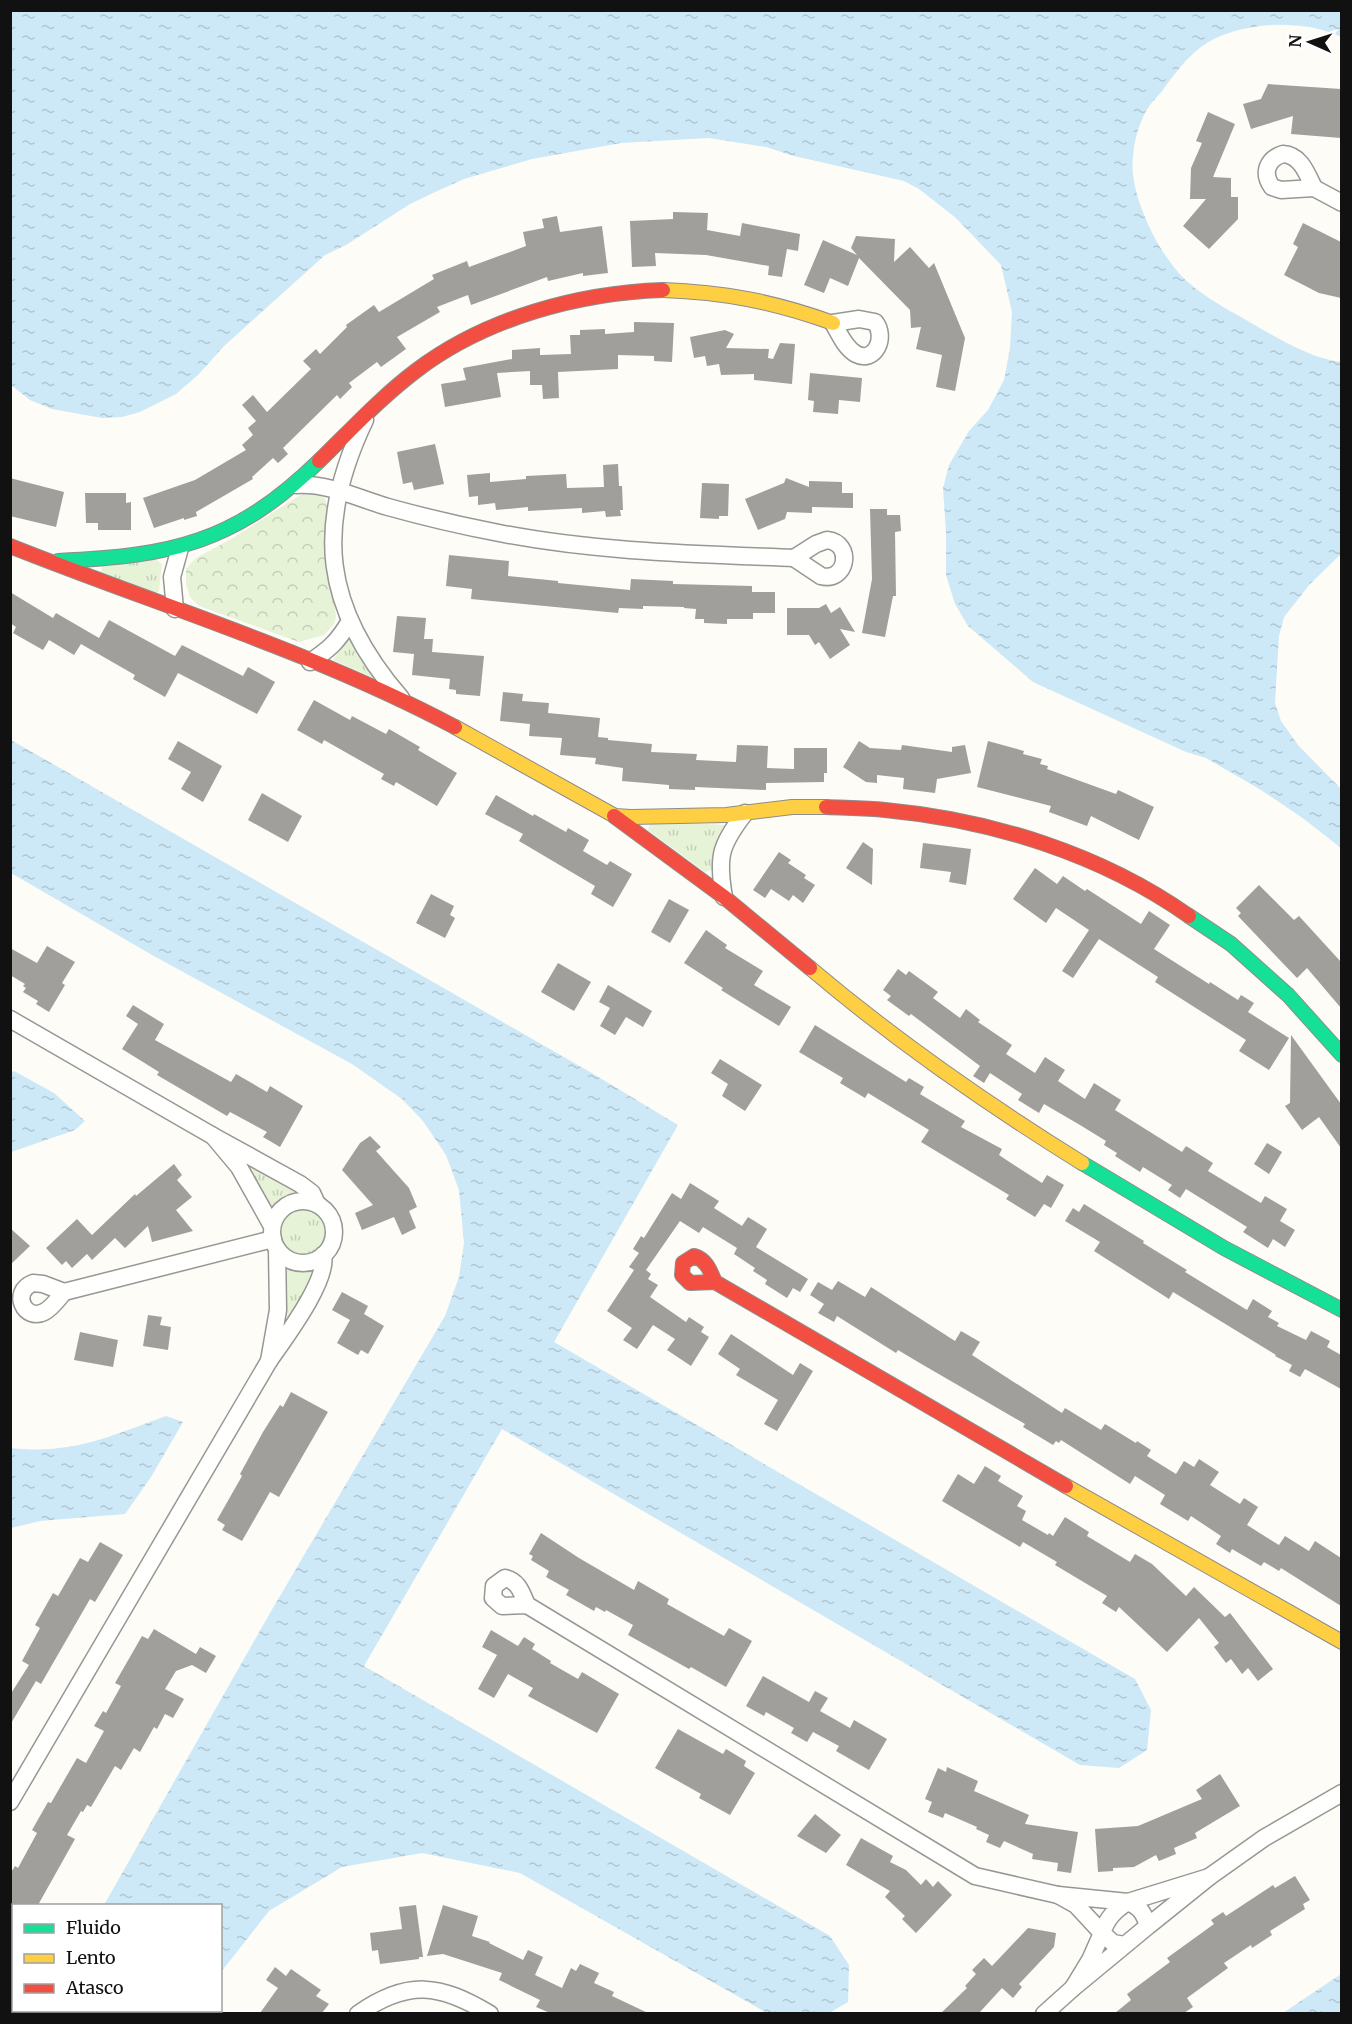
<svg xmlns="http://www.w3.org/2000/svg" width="1352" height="2024" viewBox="0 0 1352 2024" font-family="Merriweather,serif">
<defs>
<pattern id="grass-tufts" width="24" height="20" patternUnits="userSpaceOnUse" patternTransform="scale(1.5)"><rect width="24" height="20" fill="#e7f3d7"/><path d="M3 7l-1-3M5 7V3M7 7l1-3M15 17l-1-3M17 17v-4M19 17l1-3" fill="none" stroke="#c5cfb8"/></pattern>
<pattern id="park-crowns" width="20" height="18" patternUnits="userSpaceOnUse" patternTransform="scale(1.5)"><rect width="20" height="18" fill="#e7f3d7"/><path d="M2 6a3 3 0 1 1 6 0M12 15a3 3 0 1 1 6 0" fill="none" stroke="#c5cfb8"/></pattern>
<pattern id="water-ripples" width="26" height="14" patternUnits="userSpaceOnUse" patternTransform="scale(1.5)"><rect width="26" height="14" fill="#cde8f7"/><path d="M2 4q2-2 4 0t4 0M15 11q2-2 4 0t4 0" fill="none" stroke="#afc6d3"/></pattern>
</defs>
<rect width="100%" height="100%" fill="#fdfcf7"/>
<g fill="url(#grass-tufts)">
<polygon points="155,559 162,564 159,591 153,595 101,576 102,564"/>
<polygon points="351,634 374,678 333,660"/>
<polygon points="651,821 725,825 725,834 715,869 705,872 648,830"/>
<polygon points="246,1160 300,1192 282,1200 272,1210 243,1164"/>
<circle cx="304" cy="1231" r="24"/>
<polygon points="287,1265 299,1271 319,1267 287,1320"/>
</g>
<polygon fill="url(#park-crowns)" points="314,493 325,498 327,506 326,541 336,617 334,624 324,635 299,642 199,606 190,597 186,584 186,569 196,558 233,538 300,495"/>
<g fill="url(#water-ripples)">
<path d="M10 11H1341V37C1303 18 1236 21 1201 47 1186 58 1173 76 1162 91 1156 98 1149 105 1145 113 1136 130 1131 155 1133 175 1137 209 1162 260 1189 283 1206 298 1227 309 1246 320 1276 337 1308 358 1341 362V554L1310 584 1284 617 1279 636 1275 703 1281 721 1298 745 1341 789V848L1304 819 1261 790 1206 758 1186 752 1033 682 968 626 955 604 946 575V533L943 488 949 465 969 431 988 410 1004 380 1010 348 1012 312 1001 265 956 218 919 189 904 181 794 156 766 147 709 138 621 143 532 159 464 179 433 193 410 204 346 245 325 255 224 346 198 375 176 394 140 412 122 417 102 418 52 409 30 400 11 385Z"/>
<polygon points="11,740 590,1072 678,1125 554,1342 1135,1679 1151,1710 1147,1750 1119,1768 1080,1765 502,1429 364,1666 830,1936 849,1965 848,2002 829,2013 767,2013 520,1873 422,1853 342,1867 269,1911 221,1972 220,1906 104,1905 270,1613 445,1316 459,1277 464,1243 459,1190 446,1155 423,1121 402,1099 352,1064 152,955 11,873"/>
<polygon points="14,1071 54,1093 85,1121 75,1130 11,1152 10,1073"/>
<path d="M166 1416 183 1422 151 1477 125 1514 40 1521 11 1528V1448C71 1455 111 1436 166 1416Z"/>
<polygon points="1341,1974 1341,2013 1283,2013"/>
<polygon points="43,2010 197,2010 197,2011 195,2014 41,2013"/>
</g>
<g fill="#a19f9c">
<polygon points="1268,84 1341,89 1341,138 1291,134 1293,116 1251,129 1243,104 1261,99"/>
<polygon points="1208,112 1235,124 1213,177 1231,178 1231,197 1238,197 1238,219 1209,249 1183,226 1206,199 1190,199 1191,168 1202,143 1196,141"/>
<polygon points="673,212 708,213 707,230 740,236 742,223 800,234 798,251 787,249 782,277 768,275 769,266 706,255 655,253 656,266 632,267 630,221 673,219"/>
<polygon points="557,216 560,232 602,226 608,273 583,276 583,273 548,281 547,277 471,305 468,295 437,307 440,312 397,337 406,349 381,367 377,362 349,383 352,387 340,399 337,395 283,448 288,454 278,463 273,458 252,477 253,479 196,512 197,516 184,520 184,518 154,528 143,498 195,480 246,450 242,445 253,435 248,428 256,421 242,405 253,395 267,412 311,369 303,361 316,349 320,354 347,327 346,325 374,305 379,312 434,279 432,275 467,261 469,267 526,246 523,232 544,228 542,219"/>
<polygon points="1303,223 1341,242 1341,298 1319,293 1284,275 1298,247 1293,244"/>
<polygon points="856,236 895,239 894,262 910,247 929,268 934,263 965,338 955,391 936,387 942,355 916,349 921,327 911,328 910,310 859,258 848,286 830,278 824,293 804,285 823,240 857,255 851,248"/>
<polygon points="634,322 674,323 672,362 654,361 654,356 618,355 618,369 558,372 559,398 543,399 542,385 530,385 530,371 497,373 501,397 445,407 441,384 466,380 463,368 512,359 512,350 540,348 540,355 571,354 570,335 580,335 580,330 605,329 605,334 634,332"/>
<polygon points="725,330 734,334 726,348 769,349 768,358 773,359 780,343 795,344 792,384 754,380 754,374 721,375 719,364 707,366 705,356 694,358 690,337"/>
<polygon points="810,373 862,378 860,402 839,400 838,414 813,412 814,401 808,400"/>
<polygon points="435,444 444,484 414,490 412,482 403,484 397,452"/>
<polygon points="618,464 619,486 622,486 623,510 620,510 621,516 606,517 605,511 582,513 582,508 528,511 528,507 496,510 495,503 478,505 478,496 469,497 467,475 490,473 490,482 526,479 526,476 566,474 567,488 604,487 603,465"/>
<polygon points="10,478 64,492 56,527 10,516"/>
<polygon points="786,478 809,487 809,481 842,482 842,493 853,493 853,508 812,507 812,513 787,512 785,519 758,530 745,499 784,483"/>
<polygon points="702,483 729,484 728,516 719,516 719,519 700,518"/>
<polygon points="85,493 126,493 126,503 131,502 131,530 98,530 98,523 86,523"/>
<polygon points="870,509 887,509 887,515 900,515 901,531 895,532 896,596 893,596 885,637 862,633 872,579"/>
<polygon points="449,555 509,561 508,576 558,581 558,583 630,590 631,579 673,581 673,584 752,586 752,592 775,592 775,613 753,613 753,619 727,619 727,624 704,623 704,619 695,619 696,609 684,608 684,607 643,606 643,609 619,608 618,613 471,599 472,589 446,586"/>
<polygon points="10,592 53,618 56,613 99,638 109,620 175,656 182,645 243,676 248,667 275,682 257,714 178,673 165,697 133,679 135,675 81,644 74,655 49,640 43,650 13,633 16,627 10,623"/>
<polygon points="826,604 831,613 840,607 855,632 840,629 850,645 830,659 819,642 815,645 809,635 787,635 787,608 819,608"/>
<polygon points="397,616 426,618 424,639 433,639 432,652 484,656 480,696 456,694 456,690 449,689 450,679 412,675 414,654 393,652"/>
<polygon points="503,692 523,694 522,701 549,703 548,713 600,718 598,737 608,738 608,740 652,744 651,752 697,754 696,760 736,762 737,745 768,746 767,768 794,769 794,748 827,748 827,773 824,773 824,782 766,783 766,790 695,787 695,790 669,789 669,785 622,781 623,768 595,764 596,758 560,755 562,738 529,736 530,724 500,721"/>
<polygon points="314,700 350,720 352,716 386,734 389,729 420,747 418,750 457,773 437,806 396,782 394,786 381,779 384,774 324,740 322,744 297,730"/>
<polygon points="178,741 222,766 203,802 181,789 191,772 168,759"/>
<polygon points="859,741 870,748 901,750 902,745 952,752 952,747 965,745 971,773 937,779 935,793 903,789 904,778 877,775 877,783 866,782 843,767"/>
<polygon points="988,741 1024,751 1023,754 1042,759 1040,764 1048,766 1047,769 1116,794 1118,790 1154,807 1139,840 1091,816 1087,826 1049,812 1051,806 977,787"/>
<polygon points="262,793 302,816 288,842 248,820"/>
<polygon points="496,795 533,816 534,814 566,832 568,828 589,840 583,851 607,865 610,861 632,874 613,907 591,894 595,886 519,841 523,834 485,814"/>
<polygon points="863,842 873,849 872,885 846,868"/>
<polygon points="923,843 971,849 966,885 949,882 951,872 920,868"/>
<polygon points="779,852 791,860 788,863 806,875 804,878 815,885 803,903 793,895 789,901 771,889 765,898 753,890"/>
<polygon points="1035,868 1057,884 1063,876 1085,891 1087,889 1141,924 1149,911 1170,925 1154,949 1209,984 1210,982 1238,1000 1241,995 1254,1003 1248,1012 1289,1038 1269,1070 1239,1051 1246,1040 1155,982 1158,977 1099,939 1073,978 1062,971 1089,930 1056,908 1046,923 1013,899"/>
<polygon points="1259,885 1294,920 1299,916 1341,962 1341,1008 1307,968 1297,978 1238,916 1241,913 1236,908"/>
<polygon points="431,894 454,906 450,915 455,918 445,938 416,923"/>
<polygon points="669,899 689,910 670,943 651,932"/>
<polygon points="706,930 727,945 725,948 763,971 754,985 791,1007 779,1026 721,990 723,988 684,963"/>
<polygon points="47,946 75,962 62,983 65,985 49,1012 36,1004 38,1001 23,992 26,988 23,986 25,984 10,975 10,948 37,963"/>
<polygon points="558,963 591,982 574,1011 541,992"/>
<polygon points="898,969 906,975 909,971 938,992 933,998 960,1018 966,1009 980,1020 978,1022 1012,1045 1006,1054 1035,1073 1045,1057 1065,1070 1058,1081 1085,1099 1094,1083 1121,1100 1115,1110 1182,1152 1186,1146 1213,1163 1208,1171 1261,1203 1265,1196 1287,1209 1280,1221 1295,1230 1285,1247 1273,1239 1268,1248 1243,1232 1247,1227 1186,1189 1180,1198 1168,1190 1172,1185 1143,1167 1140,1172 1115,1156 1117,1153 1104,1145 1106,1141 1080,1125 1044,1104 1039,1113 1018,1100 1022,1094 990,1073 984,1083 973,1076 980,1066 911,1014 909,1016 887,1000 891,996 883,990"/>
<polygon points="608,985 652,1011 643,1027 626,1017 615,1035 600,1026 610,1008 599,1002"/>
<polygon points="133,1005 164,1024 155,1040 231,1082 236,1074 267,1092 270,1086 303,1106 280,1147 263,1137 267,1132 230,1112 227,1116 157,1075 159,1072 122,1049 138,1024 126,1016"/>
<polygon points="815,1025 906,1082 909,1078 924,1087 920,1094 965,1121 961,1127 1002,1149 999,1155 1011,1163 1042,1183 1047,1175 1064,1185 1051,1208 1044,1204 1035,1217 1006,1199 1009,1195 921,1142 929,1130 868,1093 865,1098 840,1083 843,1078 799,1052"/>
<polygon points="1291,1035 1341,1104 1341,1148 1319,1117 1302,1130 1285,1106 1290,1103"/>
<polygon points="720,1059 762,1085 745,1111 722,1096 728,1084 711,1073"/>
<polygon points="370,1136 381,1147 376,1151 409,1188 417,1207 409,1211 416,1228 402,1235 394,1217 362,1230 355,1213 373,1205 342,1170 360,1143"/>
<polygon points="1267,1143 1282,1152 1269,1174 1254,1164"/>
<polygon points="174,1164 182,1175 177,1180 192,1197 176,1210 193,1231 152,1242 148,1226 125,1248 115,1238 92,1260 87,1254 72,1268 66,1261 62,1265 46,1248 77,1219 92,1235 135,1194 136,1196"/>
<polygon points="690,1183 719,1201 714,1208 742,1226 748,1217 767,1229 756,1247 808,1279 800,1292 793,1288 787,1298 765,1284 767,1280 753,1271 755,1268 734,1254 737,1248 703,1227 699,1233 680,1221 646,1270 651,1274 648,1279 658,1285 650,1297 686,1322 689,1317 704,1327 701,1332 709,1337 691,1366 667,1350 675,1339 653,1325 637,1349 623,1340 632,1328 607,1311 634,1270 629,1267 639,1253 633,1249 641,1236 644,1238 672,1193 681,1199"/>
<polygon points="1084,1204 1144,1241 1143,1243 1187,1270 1185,1272 1247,1310 1253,1299 1272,1311 1268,1317 1279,1323 1277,1326 1306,1340 1311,1331 1330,1341 1327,1347 1341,1355 1341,1389 1305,1369 1300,1377 1289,1371 1292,1365 1275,1356 1276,1355 1173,1292 1169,1299 1094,1251 1100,1242 1065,1221 1073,1208 1079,1212"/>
<polygon points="10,1228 30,1246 10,1265"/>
<polygon points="838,1281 865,1297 871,1287 955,1341 961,1331 980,1342 972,1355 1062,1413 1065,1408 1101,1430 1105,1424 1136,1443 1137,1441 1151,1450 1147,1456 1176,1474 1184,1461 1194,1467 1199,1459 1219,1472 1210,1485 1240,1504 1244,1498 1258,1507 1247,1525 1279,1545 1285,1536 1309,1551 1315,1541 1341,1558 1341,1606 1281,1568 1279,1571 1264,1562 1261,1566 1232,1549 1230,1553 1216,1544 1221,1536 1191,1516 1188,1521 1160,1504 1165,1495 1135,1476 1130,1484 1061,1440 1059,1443 1056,1441 1053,1445 1023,1427 1025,1424 918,1362 898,1350 896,1353 837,1316 834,1322 818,1313 824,1304 810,1295 818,1282 832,1290"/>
<polygon points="342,1292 368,1306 364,1314 384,1326 368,1354 361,1350 358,1355 337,1343 350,1320 332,1310"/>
<polygon points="148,1315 162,1317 160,1325 171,1327 168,1350 143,1346"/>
<polygon points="80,1332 118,1340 113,1367 74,1360"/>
<polygon points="731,1334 793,1375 800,1363 813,1371 777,1431 764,1424 778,1400 736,1375 740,1369 718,1354"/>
<polygon points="291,1392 328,1412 279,1497 270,1492 242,1541 222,1530 225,1525 217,1520 242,1476 240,1474 263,1432 280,1405 283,1407"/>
<polygon points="985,1466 1001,1476 998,1481 1023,1496 1017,1506 1026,1511 1022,1520 1048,1535 1049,1533 1053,1536 1065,1517 1089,1532 1087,1536 1130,1562 1135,1554 1152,1564 1186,1596 1194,1587 1225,1617 1230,1613 1273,1669 1258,1681 1248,1668 1242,1674 1231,1659 1226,1663 1214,1647 1219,1643 1199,1618 1167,1652 1119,1607 1116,1612 1102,1603 1107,1596 1055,1565 1057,1562 1023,1542 1020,1547 942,1501 958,1474 974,1484"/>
<polygon points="541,1533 579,1558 634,1590 638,1581 669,1599 667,1604 724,1636 729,1628 752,1641 726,1687 691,1667 689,1669 628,1635 633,1625 606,1610 605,1612 596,1607 594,1611 566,1595 569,1590 546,1577 549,1571 531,1560 533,1556 529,1554"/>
<polygon points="100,1542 123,1555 95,1602 90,1599 41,1684 36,1681 10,1725 10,1695 29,1665 22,1661 40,1628 35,1625 53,1593 58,1596 80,1558 88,1562"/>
<polygon points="154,1629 196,1654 200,1647 216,1656 206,1673 192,1665 176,1671 165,1689 184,1699 173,1718 165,1714 157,1729 154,1727 140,1752 134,1748 121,1770 115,1766 91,1807 87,1805 83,1812 81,1811 67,1835 75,1839 38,1905 10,1905 10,1874 15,1866 18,1868 37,1833 32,1830 48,1802 51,1803 77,1758 86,1763 104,1731 94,1726 103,1711 106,1713 121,1686 115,1683 142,1636 148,1639"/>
<polygon points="491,1630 518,1646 524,1637 535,1644 532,1649 551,1661 550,1663 578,1679 582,1672 619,1694 597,1733 528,1696 533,1688 508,1674 494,1698 478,1689 497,1655 482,1647"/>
<polygon points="763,1676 809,1702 815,1691 828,1698 820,1711 850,1728 854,1720 887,1739 869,1770 836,1751 839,1746 813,1732 807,1742 791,1733 794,1728 766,1712 764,1716 746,1706"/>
<polygon points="678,1729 723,1754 726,1749 746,1761 744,1766 755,1773 730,1815 699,1798 701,1794 655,1768"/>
<polygon points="947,1767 978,1781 974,1791 1029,1815 1025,1824 1078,1832 1071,1873 1057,1871 1058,1863 1032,1859 1033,1854 1004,1841 1000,1848 986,1842 989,1835 976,1829 977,1827 945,1813 943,1818 928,1812 932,1802 925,1799 938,1768 946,1772"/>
<polygon points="1220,1774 1240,1806 1195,1833 1197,1838 1174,1848 1176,1854 1159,1861 1156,1855 1134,1867 1113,1868 1113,1871 1098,1872 1095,1829 1138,1826 1202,1799 1196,1790"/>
<polygon points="815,1814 841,1835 826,1853 797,1836"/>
<polygon points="861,1838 893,1856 890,1862 906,1870 921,1885 926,1879 933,1887 938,1881 952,1895 916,1933 902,1919 905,1916 885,1897 890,1891 846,1865"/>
<polygon points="1295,1876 1310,1900 1303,1904 1305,1909 1270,1931 1272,1935 1252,1948 1251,1945 1224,1963 1228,1968 1187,1998 1193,2007 1184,2013 1115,2013 1131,2000 1127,1994 1170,1962 1167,1958 1214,1924 1211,1920 1223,1912 1226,1916 1273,1885 1275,1888"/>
<polygon points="416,1905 423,1957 419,1957 419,1959 380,1964 378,1950 372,1951 370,1933 402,1929 399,1907"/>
<polygon points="443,1905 478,1916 472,1936 490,1942 489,1943 523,1960 528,1950 543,1957 535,1975 562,1988 571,1968 576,1971 580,1964 599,1973 594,1983 614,1992 612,1996 648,2013 550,2013 536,2007 540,2000 499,1980 502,1973 443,1954 427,1956"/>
<polygon points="1028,1928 1056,1933 1054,1947 1019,1984 1022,1987 1013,1998 1002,1988 979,2013 941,2013 967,1988 965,1986 976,1974 972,1970 984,1958 992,1966"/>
<polygon points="275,1967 286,1976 291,1969 321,1990 316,1996 329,2004 322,2013 260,2013 278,1988 266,1980"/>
</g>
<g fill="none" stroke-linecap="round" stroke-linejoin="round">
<g stroke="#979795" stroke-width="19">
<g id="street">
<path d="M1283 154C1301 155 1307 174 1314 188L1281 190 1272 187C1262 173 1267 159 1283 154Z"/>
<polyline points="1314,188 1342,203"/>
<path d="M859 319 875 322C887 337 875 364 856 354 845 348 839 333 833 323Z"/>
<path d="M365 420C314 527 323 608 401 698"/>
<path d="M296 485C329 483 357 498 388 507 424 517 462 526 499 533 596 552 695 554 794 558"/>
<path d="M827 540C854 543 847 583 821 576L794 558 816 544Z"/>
<polyline points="175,609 172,577 180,548"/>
<path d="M310 662C330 649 338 641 350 621"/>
<path d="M724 897C717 857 720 845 745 813"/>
<polyline points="10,1019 213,1136"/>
<circle cx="303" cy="1232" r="31"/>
<polyline points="272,1226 239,1167 213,1136 300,1184 312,1193 317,1204"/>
<path d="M277 1249 278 1310 269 1361C284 1339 329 1280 323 1255"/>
<path d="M33 1283 43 1284 64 1292C58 1299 52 1308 44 1312 25 1322 10 1292 33 1283Z"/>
<polyline points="64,1292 273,1239"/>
<path d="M527 1605 502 1606 493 1598 494 1586 505 1578C519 1581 522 1594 527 1605L975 1876 1058 1895"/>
<polyline points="10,1802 269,1361"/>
<polyline points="1209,1877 1264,1838 1342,1793"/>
<path d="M1125 1945 1113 1943 1102 1933C1107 1918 1115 1910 1128 1902 1140 1907 1144 1913 1148 1926L1073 1988 1090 1960 1102 1933 1076 1905 1058 1895 1128 1902 1209 1877 1148 1926"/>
<path d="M358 2014C408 1979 440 1984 490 2014"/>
<polyline points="1044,2014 1073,1988"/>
</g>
</g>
<g stroke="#8e8d8b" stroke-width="16">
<g id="fast">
<path d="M58 561C172 556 235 543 319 461"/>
<polyline points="1189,916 1231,944 1288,995 1342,1055"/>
<polyline points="1082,1163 1224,1248 1342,1310"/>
</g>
</g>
<g stroke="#8e8d8b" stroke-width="16">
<g id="slow">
<path d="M663 290C724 292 775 302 833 323"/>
<polyline points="455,727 615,816 631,817 726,815 792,807 826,807"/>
<path d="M810 968C895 1040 987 1104 1082 1163"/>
<polyline points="1066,1486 1342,1642"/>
</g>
</g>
<g stroke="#8e8d8b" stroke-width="16">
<g id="jam">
<path d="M319 461C351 430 381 397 417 370 486 318 578 293 663 290"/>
<path d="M10 546C158 605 314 652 455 727"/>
<path d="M826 807C846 808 866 808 885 810 992 820 1101 854 1189 916"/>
<polyline points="614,816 724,897 810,968"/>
<path d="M715 1282C710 1271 707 1260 694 1256L683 1263 682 1275 690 1283 715 1282 1066 1486"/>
</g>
</g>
<use href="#street" stroke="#fffffe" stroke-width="16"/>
<use href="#fast" stroke="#16e098" stroke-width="14"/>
<use href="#slow" stroke="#ffcf43" stroke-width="14"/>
<use href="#jam" stroke="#f24e42" stroke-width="14"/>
</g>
<rect width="1352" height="2024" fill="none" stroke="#111111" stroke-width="24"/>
<rect x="12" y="1904" width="210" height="108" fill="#ffffff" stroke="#a0a0a0" stroke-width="1.5"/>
<rect x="24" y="1924" width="30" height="9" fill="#16e098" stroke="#a0a0a0" stroke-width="1.5"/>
<text x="66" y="1934" font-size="18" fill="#111111">Fluido</text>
<rect x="24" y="1954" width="30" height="9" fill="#ffcf43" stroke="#a0a0a0" stroke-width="1.5"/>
<text x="66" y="1964" font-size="18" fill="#111111">Lento</text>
<rect x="24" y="1984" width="30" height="9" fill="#f24e42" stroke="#a0a0a0" stroke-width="1.5"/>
<text x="66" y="1994" font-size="18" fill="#111111">Atasco</text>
<g transform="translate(1310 42) rotate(273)" stroke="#ffffff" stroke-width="4.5" paint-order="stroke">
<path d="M0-4.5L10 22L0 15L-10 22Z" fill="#111111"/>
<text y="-9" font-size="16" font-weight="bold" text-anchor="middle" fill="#111111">N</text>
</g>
</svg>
